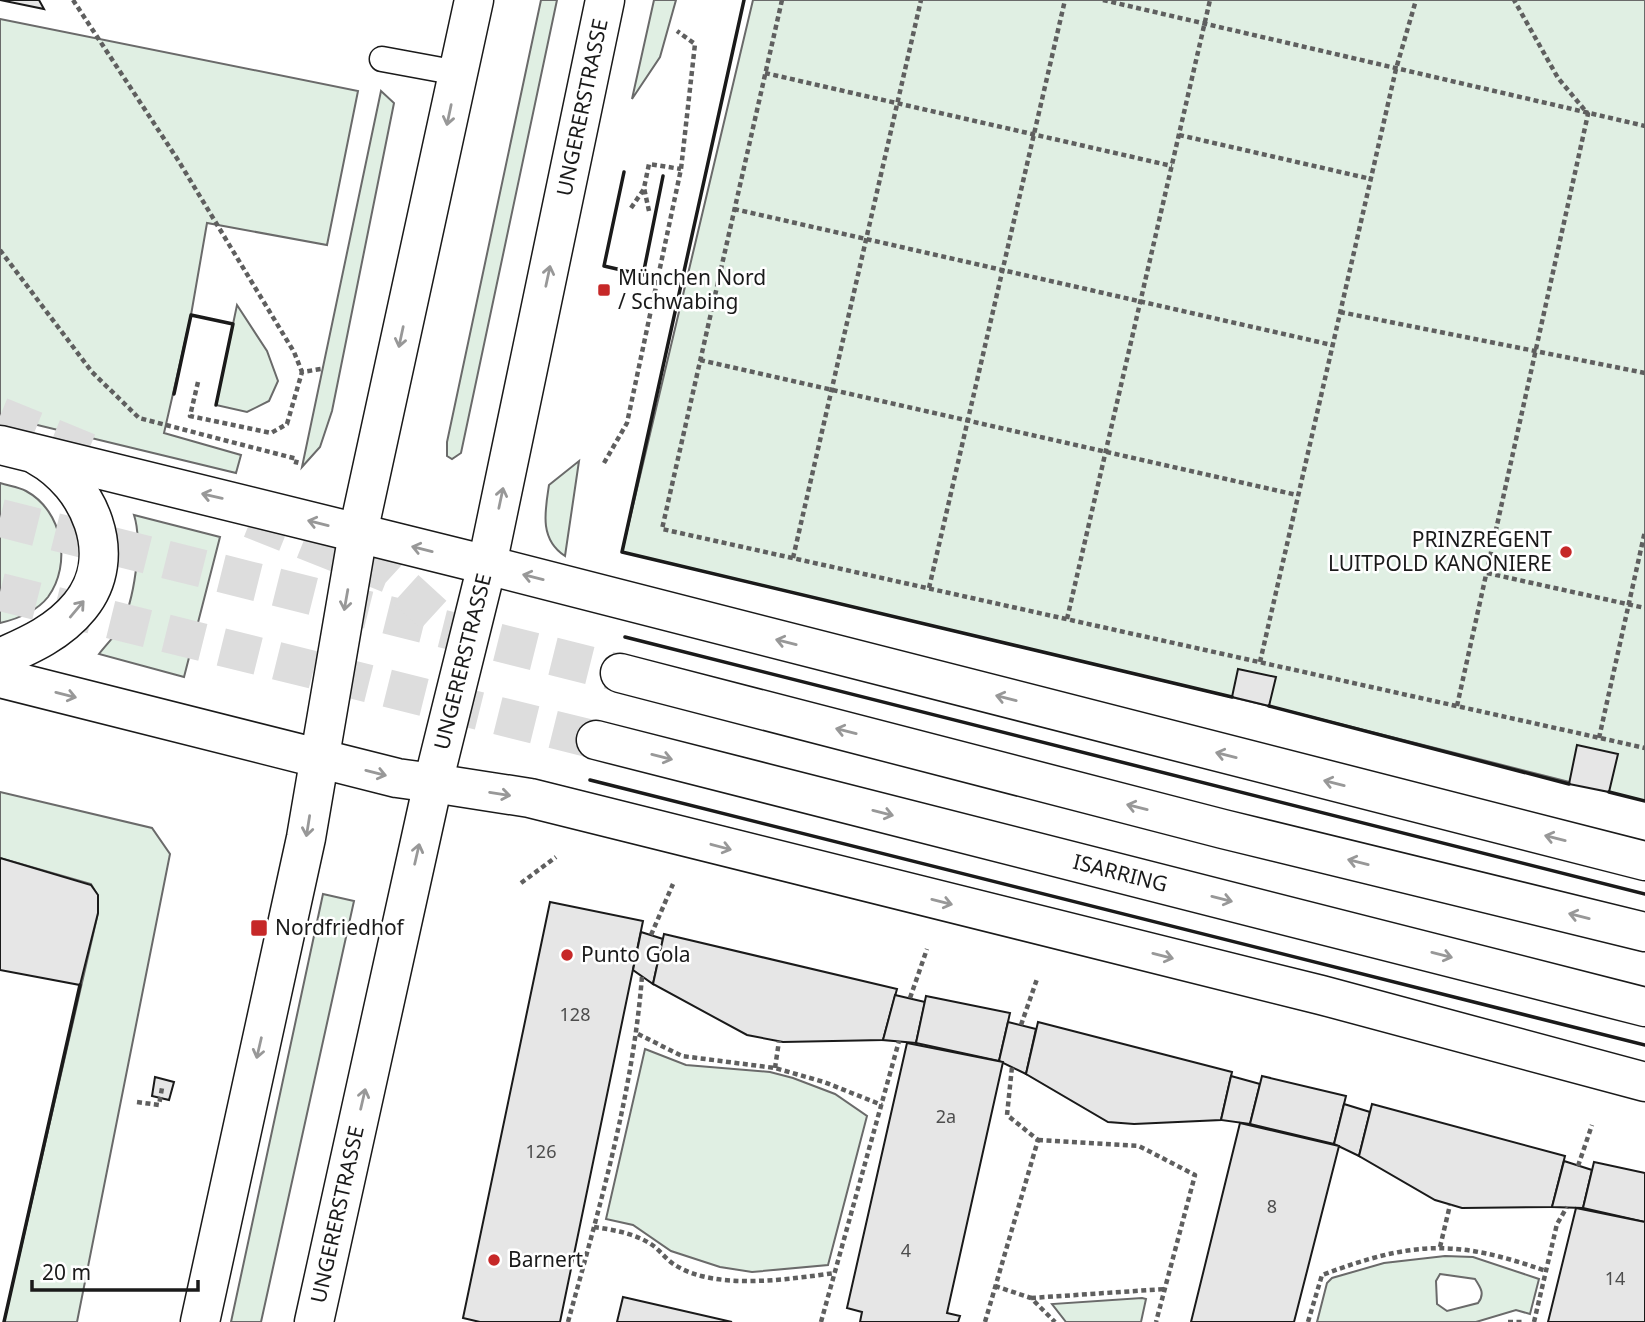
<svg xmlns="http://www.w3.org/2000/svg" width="1645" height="1322" viewBox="0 0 1645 1322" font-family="'Noto Sans',sans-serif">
<rect width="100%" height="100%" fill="#fff"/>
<g fill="#e0efe3" stroke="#6a6a6a" stroke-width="2" fill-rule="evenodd">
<polygon points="541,0 557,0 461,453 452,459 447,456 447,442"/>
<polygon points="654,0 676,0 660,57 632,99"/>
<polygon points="753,0 1645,0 1645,801 1269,706 622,552"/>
<polygon points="0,19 358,91 327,245 207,223 191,315 164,433 241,455 236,473 0,416"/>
<polygon points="381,91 394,103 332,411 320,447 302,467"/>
<polygon points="237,305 267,351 278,381 269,401 247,412 216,405"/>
<path d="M579 461 565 556C539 539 545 511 549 485Z"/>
<path d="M0 483C9 486 18 487 26 491 63 511 72 564 48 597 37 611 17 619 0 623Z"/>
<path d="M134 515 220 537 184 677 99 654C106 645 114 637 120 628 134 602 143 543 134 515Z"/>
<polygon points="0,792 152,828 170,854 77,1322 4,1322 98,913 98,896 91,884 0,858"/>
<polygon points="323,894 354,901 261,1322 231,1322"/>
<polygon points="645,1049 686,1065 770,1072 793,1078 835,1094 867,1116 828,1265 752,1272 720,1267 671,1251 633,1225 606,1219"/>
<path d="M1445 1256 1473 1257 1539 1279 1530 1314 1516 1310 1476 1322H1317L1327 1283 1332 1278 1384 1263ZM1440 1274 1475 1279C1481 1288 1485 1294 1478 1303L1447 1311 1437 1304 1436 1281Z"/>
<polygon points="1142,1298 1146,1299 1141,1322 1066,1322 1052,1304"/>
</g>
<g fill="#e6e6e6" stroke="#1a1a1a" stroke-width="2">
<polygon points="0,0 39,0 44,9"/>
<polygon points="1238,669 1276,677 1269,706 1232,697"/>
<polygon points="1577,745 1618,754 1609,792 1569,784"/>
<polygon points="0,858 91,885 98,895 98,913 80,985 0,970"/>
<polygon points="550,902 643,921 560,1322 480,1322 463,1318"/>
<polygon points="641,932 663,939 653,984 633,970"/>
<polygon points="664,934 897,989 883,1040 783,1042 747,1035 653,984"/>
<polygon points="895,995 925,1002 916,1043 883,1040"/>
<polygon points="926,996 1010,1013 999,1061 916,1043"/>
<polygon points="1008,1022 1036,1029 1026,1074 999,1061"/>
<polygon points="1038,1022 1232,1072 1221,1120 1134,1124 1108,1122 1026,1074"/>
<polygon points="907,1043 1003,1062 947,1313 960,1316 958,1322 860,1322 862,1312 847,1308"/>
<polygon points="1231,1076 1260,1084 1250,1124 1221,1120"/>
<polygon points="1262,1076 1346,1096 1334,1144 1250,1124"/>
<polygon points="155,1077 174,1082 169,1100 152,1096"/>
<polygon points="1344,1104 1370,1112 1359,1156 1334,1144"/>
<polygon points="1372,1104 1565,1156 1552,1207 1462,1208 1435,1200 1359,1156"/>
<polygon points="1240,1123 1339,1146 1294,1322 1191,1322"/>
<polygon points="1564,1161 1592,1170 1583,1208 1552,1207"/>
<polygon points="1594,1162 1645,1173 1645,1222 1583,1208"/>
<polygon points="1576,1208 1645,1222 1645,1322 1548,1322"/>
<polygon points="623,1297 732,1322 617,1322"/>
</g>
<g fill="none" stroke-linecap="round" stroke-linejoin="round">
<g stroke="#ddd" stroke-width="38" stroke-dasharray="38 19" stroke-linecap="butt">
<polyline points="0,416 105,459"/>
<polyline points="0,518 620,673"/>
<polyline points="251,519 389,574 447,627"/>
<polyline points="0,592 596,740"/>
</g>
<g stroke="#1a1a1a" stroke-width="27">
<polyline id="lane" points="382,59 458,73"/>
</g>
<g stroke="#1a1a1a" stroke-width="41">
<g id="secondary">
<polyline points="358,533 487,565"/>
<polyline points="0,678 397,778 433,783"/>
<polyline points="200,1322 306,838 358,533 474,0"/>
<path id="s1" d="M314 1322 433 783 487 565 605 0"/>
</g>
</g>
<g stroke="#1a1a1a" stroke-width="41">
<g id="highway">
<polyline points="0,445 358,533"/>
<polyline points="487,565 1645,861"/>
<path d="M0 658C30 645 59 632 80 606 121 556 89 484 38 456"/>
<polyline points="620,673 1223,829 1645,932"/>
<path id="s2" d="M596 740 1645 1007"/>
<polyline points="433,783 530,798 1321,995 1645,1082"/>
</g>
</g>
<g stroke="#5f5f5f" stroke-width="4.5" stroke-dasharray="5 3.5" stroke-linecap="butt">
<polyline points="73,0 178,160 294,352 302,372"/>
<polyline points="782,0 662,529 1645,748"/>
<polyline points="1103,0 1645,126"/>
<polyline points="765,73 1172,166"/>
<polyline points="1179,135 1371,179"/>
<polyline points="631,208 644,189"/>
<polyline points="734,209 1332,345"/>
<polyline points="649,211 644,188 649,164 681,169"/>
<polyline points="0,250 92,372 139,418 297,459 295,467"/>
<polyline points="1340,312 1645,373"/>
<polyline points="700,360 1297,495"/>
<polyline points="198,382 190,416 271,433 287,424 302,372 321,369"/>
<polyline points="604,463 627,423 681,169 695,44 677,31"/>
<polyline points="793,558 921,0"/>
<polyline points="1487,573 1645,608"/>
<polyline points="929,588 1065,0"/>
<polyline points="1067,619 1210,0"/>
<polyline points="1260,662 1396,69 1416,0"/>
<polyline points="1457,706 1588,114 1558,78 1514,0"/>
<polyline points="1599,738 1645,531"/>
<polyline points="521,883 556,857"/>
<polyline points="651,935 673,884"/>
<polyline points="910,998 927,949"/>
<polyline points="1021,1025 1037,979"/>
<polyline points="638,1034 682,1056 775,1068 824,1082 882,1105"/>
<polyline points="775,1068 779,1041"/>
<polyline points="137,1102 159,1105 162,1088"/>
<polyline points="1038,1140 1139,1146 1195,1175 1156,1322"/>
<polyline points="1578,1166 1592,1125"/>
<path d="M594 1227C615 1230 638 1234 655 1247 662 1253 668 1261 675 1265 716 1291 789 1279 835 1273"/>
<polyline points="1440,1247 1450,1205"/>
<polyline points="995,1286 1031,1298 1055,1322"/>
<polyline points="1031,1298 1165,1289"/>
<path d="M568 1322C599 1209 633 1093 642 976"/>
<polyline points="821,1322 899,1041"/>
<polyline points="985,1322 1038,1140 1007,1115 1012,1067"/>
<path d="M1308 1322 1322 1275C1413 1241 1455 1239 1546 1271"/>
<polyline points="1508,1322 1525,1322"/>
<polyline points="1534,1322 1557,1224 1567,1207"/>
</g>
<use href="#lane" stroke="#fff" stroke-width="24"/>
<use href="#secondary" stroke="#fff" stroke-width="38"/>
<use href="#highway" stroke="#fff" stroke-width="38"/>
<g stroke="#1a1a1a" stroke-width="3.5">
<polyline points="744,0 622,552 1232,697"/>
<polyline points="624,172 604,266 643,275 663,176"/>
<polyline points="174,394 191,315 233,324 216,405"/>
<polyline points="625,637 1645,894"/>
<polyline points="1269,706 1569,784"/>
<polyline points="590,780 1645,1045"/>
<polyline points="1609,792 1645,801"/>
<polyline points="4,1322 80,985"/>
</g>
</g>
<defs><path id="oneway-shaft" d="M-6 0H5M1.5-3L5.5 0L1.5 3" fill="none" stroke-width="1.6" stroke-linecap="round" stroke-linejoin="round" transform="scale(1.75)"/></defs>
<g stroke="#989898">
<use href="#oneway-shaft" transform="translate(449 115) rotate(102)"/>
<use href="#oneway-shaft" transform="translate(548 276) rotate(-78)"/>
<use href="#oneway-shaft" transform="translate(401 337) rotate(102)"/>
<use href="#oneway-shaft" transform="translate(212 496) rotate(-167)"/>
<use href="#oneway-shaft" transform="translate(501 498) rotate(-78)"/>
<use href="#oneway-shaft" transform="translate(318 523) rotate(-166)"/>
<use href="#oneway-shaft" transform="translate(422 549) rotate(-166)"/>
<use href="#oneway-shaft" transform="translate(533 577) rotate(-166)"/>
<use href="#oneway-shaft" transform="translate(346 600) rotate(100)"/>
<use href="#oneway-shaft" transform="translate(77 609) rotate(-50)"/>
<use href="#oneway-shaft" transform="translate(786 642) rotate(-166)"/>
<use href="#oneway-shaft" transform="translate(66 695) rotate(14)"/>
<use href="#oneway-shaft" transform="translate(1006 698) rotate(-166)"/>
<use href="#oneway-shaft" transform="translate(846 731) rotate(-166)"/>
<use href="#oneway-shaft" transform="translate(1226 755) rotate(-166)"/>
<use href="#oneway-shaft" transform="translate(662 757) rotate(14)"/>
<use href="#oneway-shaft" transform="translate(376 773) rotate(14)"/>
<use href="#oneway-shaft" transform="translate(1334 783) rotate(-166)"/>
<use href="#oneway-shaft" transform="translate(500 794) rotate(9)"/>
<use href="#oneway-shaft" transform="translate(1137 807) rotate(-166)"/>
<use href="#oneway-shaft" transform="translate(883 813) rotate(14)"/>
<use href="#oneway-shaft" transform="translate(308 826) rotate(99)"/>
<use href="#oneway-shaft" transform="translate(1555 838) rotate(-166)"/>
<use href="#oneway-shaft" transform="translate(721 847) rotate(15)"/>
<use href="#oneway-shaft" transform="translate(417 854) rotate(-77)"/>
<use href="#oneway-shaft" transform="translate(1358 862) rotate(-166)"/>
<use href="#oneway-shaft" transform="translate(1222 899) rotate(14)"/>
<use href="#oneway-shaft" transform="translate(942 902) rotate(14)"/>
<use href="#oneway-shaft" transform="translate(1579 916) rotate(-166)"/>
<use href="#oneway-shaft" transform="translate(1442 955) rotate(14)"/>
<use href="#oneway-shaft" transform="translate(1163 956) rotate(14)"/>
<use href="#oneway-shaft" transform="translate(259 1048) rotate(103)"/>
<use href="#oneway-shaft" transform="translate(363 1099) rotate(-77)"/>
</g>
<g fill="#c62828" stroke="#fff" stroke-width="2.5">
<rect x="597" y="283" width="14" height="14" rx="3.5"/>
<circle cx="1566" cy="552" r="7"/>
<rect x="250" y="919" width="18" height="18" rx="3.5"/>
<circle cx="567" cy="955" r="7"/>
<circle cx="494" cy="1260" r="7"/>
</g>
<g text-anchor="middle" stroke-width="5" stroke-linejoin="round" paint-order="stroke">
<g font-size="18" fill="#4d4d4d">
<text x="575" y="1021">128</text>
<text x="946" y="1123">2a</text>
<text x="541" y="1158">126</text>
<text x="1272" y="1213">8</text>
<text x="906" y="1257">4</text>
<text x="1615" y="1285">14</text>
</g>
<g font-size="21" fill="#1a1a1a" stroke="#fff">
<text dy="7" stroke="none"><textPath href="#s1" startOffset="1244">UNGERERSTRASSE</textPath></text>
<text dy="7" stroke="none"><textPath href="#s1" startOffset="677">UNGERERSTRASSE</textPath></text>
<text dy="7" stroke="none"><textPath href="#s2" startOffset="541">ISARRING</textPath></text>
<text dy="7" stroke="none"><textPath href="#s1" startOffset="110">UNGERERSTRASSE</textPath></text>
</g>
<g font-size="21" fill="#1a1a1a" stroke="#fff" text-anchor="start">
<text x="618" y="285">München Nord<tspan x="618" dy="24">/ Schwabing</tspan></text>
<text x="1552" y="547" text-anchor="end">PRINZREGENT<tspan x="1552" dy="24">LUITPOLD KANONIERE</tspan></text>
<text x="275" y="935">Nordfriedhof</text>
<text x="581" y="962">Punto Gola</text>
<text x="508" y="1267">Barnert</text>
</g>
</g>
<path d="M32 1280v10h166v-10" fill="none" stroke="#1a1a1a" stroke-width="3.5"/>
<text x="42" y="1280" font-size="21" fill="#1a1a1a" stroke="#ffffff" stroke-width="5" paint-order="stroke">20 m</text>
</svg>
